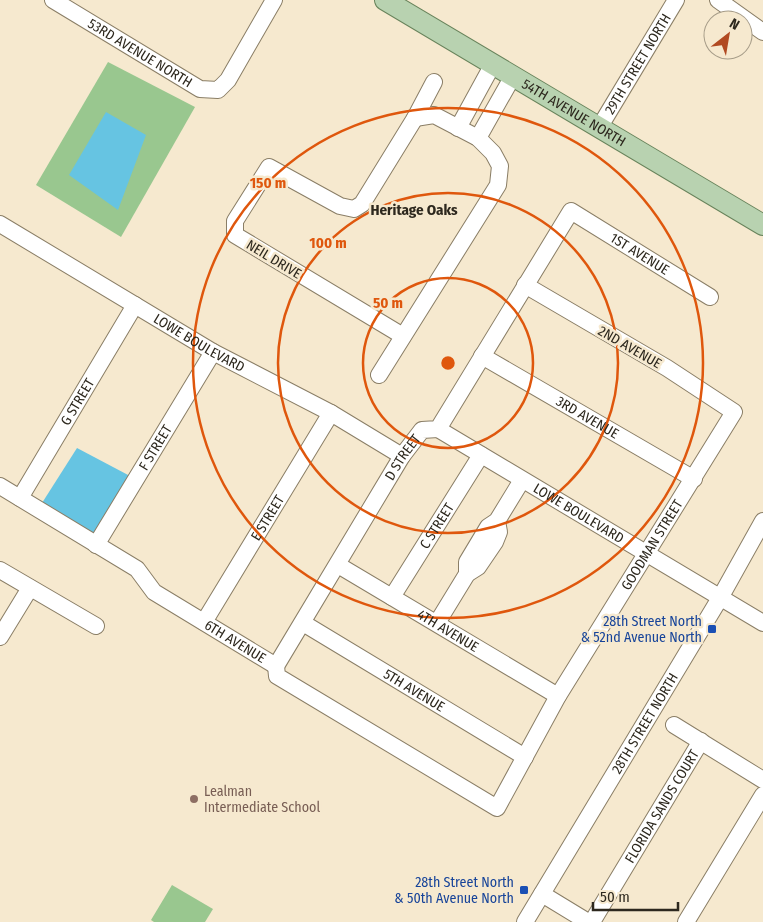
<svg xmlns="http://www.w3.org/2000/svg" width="763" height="922" viewBox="0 0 763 922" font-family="'Fira Sans Condensed',sans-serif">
<rect width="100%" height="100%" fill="#f6e9cf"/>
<g fill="#99c78f">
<polygon points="108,62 195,107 121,237 36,185"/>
<polygon points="172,885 213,909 205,922 154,922 151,920"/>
</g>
<g fill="#66c4e2">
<polygon points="106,112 146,135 118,210 69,175"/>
<polygon points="77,448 130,476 93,541 42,503"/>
</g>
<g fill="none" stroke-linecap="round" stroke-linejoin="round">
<g stroke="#8a7e66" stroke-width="18">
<g id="minor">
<path id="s1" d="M53 0 200 89 218 90 228 80 274 0"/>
<polyline points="718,0 763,32"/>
<polyline points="458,128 493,64"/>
<path id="s2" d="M599 128 676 0"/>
<polyline points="478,138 513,76"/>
<path id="s3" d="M0 224 213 352 331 413 402 456"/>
<polyline points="403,336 235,235 235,221 269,167 340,206 354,209 362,204 415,118 434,82"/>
<path id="s4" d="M482 356 694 479"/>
<polyline points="379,375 498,185 500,166 493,153 478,138 434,115 415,118"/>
<path id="s5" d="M438 429 763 623"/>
<path id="s6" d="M0 486 137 569 154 592 276 666"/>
<path id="s7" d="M20 498 135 305"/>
<path id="s8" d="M96 545 213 352"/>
<path id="s9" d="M338 565 558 696"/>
<polyline points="0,570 96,626"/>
<polyline points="467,574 467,562 488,527 497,521 522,480"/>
<path id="s10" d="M392 597 481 455"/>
<path id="s11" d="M204 622 331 413"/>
<path id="s12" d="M303 623 525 757"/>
<polyline points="437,623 467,574 478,567 495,542 499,532 497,521"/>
<polyline points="0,637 30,588"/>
<path id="s13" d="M276 666 277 676 497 808 558 696 734 412 667 368 525 285"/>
<path id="s14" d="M276 666 402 456 422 430 438 429 571 211 710 297"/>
<polyline points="674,725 763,780"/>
<polyline points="542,894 588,922"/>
<path id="s15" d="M525 922 720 598 763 521"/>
<path id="s16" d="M592 922 701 741"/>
<polyline points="686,922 763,795"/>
</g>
</g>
<g stroke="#68835b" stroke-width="22">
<g id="major">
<path id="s17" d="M385 0 763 225"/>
</g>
</g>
<use href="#minor" stroke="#fff" stroke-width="16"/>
<use href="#major" stroke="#b8d2b0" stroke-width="20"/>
</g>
<g fill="none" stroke="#df570d" stroke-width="2.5">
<circle cx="448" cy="363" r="85"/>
<circle cx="448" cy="363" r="170"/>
<circle cx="448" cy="363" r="255"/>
</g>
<g fill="#1a4fb4" stroke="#f6e9cf" stroke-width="2">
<rect x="707" y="624" width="10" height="10" rx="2.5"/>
<rect x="519" y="885" width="10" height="10" rx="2.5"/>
</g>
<circle fill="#8d6e63" stroke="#f6e9cf" stroke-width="2" cx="194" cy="799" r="5"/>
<g text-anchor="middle" stroke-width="5" stroke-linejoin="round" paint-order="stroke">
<g font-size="14" fill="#2d281e" stroke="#f6e9cf">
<text dy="5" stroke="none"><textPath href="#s1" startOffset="102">53RD AVENUE NORTH</textPath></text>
<text dy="5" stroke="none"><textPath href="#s2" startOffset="75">29TH STREET NORTH</textPath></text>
<text dy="5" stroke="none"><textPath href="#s17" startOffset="220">54TH AVENUE NORTH</textPath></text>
<text dy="5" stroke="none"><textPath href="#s14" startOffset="630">1ST AVENUE</textPath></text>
<text transform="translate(274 259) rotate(31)" y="5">NEIL DRIVE</text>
<text dy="5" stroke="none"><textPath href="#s3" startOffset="232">LOWE BOULEVARD</textPath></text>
<text transform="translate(630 347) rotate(30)" y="5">2ND AVENUE</text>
<text dy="5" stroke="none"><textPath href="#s7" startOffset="112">G STREET</textPath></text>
<text dy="5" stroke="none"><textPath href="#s4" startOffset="122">3RD AVENUE</textPath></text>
<text dy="5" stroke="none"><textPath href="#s8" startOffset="114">F STREET</textPath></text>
<text dy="5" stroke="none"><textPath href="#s14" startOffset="244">D STREET</textPath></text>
<text dy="5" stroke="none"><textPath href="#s5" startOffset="164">LOWE BOULEVARD</textPath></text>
<text dy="5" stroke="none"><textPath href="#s11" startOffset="122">E STREET</textPath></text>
<text dy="5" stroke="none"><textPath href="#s10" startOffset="84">C STREET</textPath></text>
<text dy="5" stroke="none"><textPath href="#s13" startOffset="572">GOODMAN STREET</textPath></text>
<text dy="5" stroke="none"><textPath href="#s9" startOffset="128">4TH AVENUE</textPath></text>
<text dy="5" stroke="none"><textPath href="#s6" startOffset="284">6TH AVENUE</textPath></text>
<text dy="5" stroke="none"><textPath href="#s12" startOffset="130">5TH AVENUE</textPath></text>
<text dy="5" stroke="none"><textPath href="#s15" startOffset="232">28TH STREET NORTH</textPath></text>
<text dy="5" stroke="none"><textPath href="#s16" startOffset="135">FLORIDA SANDS COURT</textPath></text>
</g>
<g font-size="14" fill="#164399" stroke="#f6e9cf" text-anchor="end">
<text x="702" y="626">28th Street North<tspan x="702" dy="16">&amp; 52nd Avenue North</tspan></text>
<text x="514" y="887">28th Street North<tspan x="514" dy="16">&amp; 50th Avenue North</tspan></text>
</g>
<g font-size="14" fill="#785e54" stroke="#f6e9cf" text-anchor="start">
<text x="204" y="796">Lealman<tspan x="204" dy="16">Intermediate School</tspan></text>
</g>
<g font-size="15" font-weight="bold" fill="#2d281e" stroke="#f6e9cf">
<text x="414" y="215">Heritage Oaks</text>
</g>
</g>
<circle cx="448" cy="363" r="8" fill="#df570d" stroke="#f6e9cf" stroke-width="2.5"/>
<g font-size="15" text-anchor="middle" font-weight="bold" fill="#df570d" stroke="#f6e9cf" stroke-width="5" stroke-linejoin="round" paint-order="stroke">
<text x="268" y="188">150 m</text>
<text x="328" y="248">100 m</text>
<text x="388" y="308">50 m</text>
</g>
<g transform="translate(728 35) rotate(31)"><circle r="24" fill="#f6e9cf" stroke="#a69c88"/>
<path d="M0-4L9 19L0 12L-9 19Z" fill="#b14a22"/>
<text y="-8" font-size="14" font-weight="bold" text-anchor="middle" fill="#2d281e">N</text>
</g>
<path d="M593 902v8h85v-8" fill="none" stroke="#2d281e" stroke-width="2.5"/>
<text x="600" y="902" font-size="15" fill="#2d281e" stroke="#f6e9cf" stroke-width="4" paint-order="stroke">50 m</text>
</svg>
